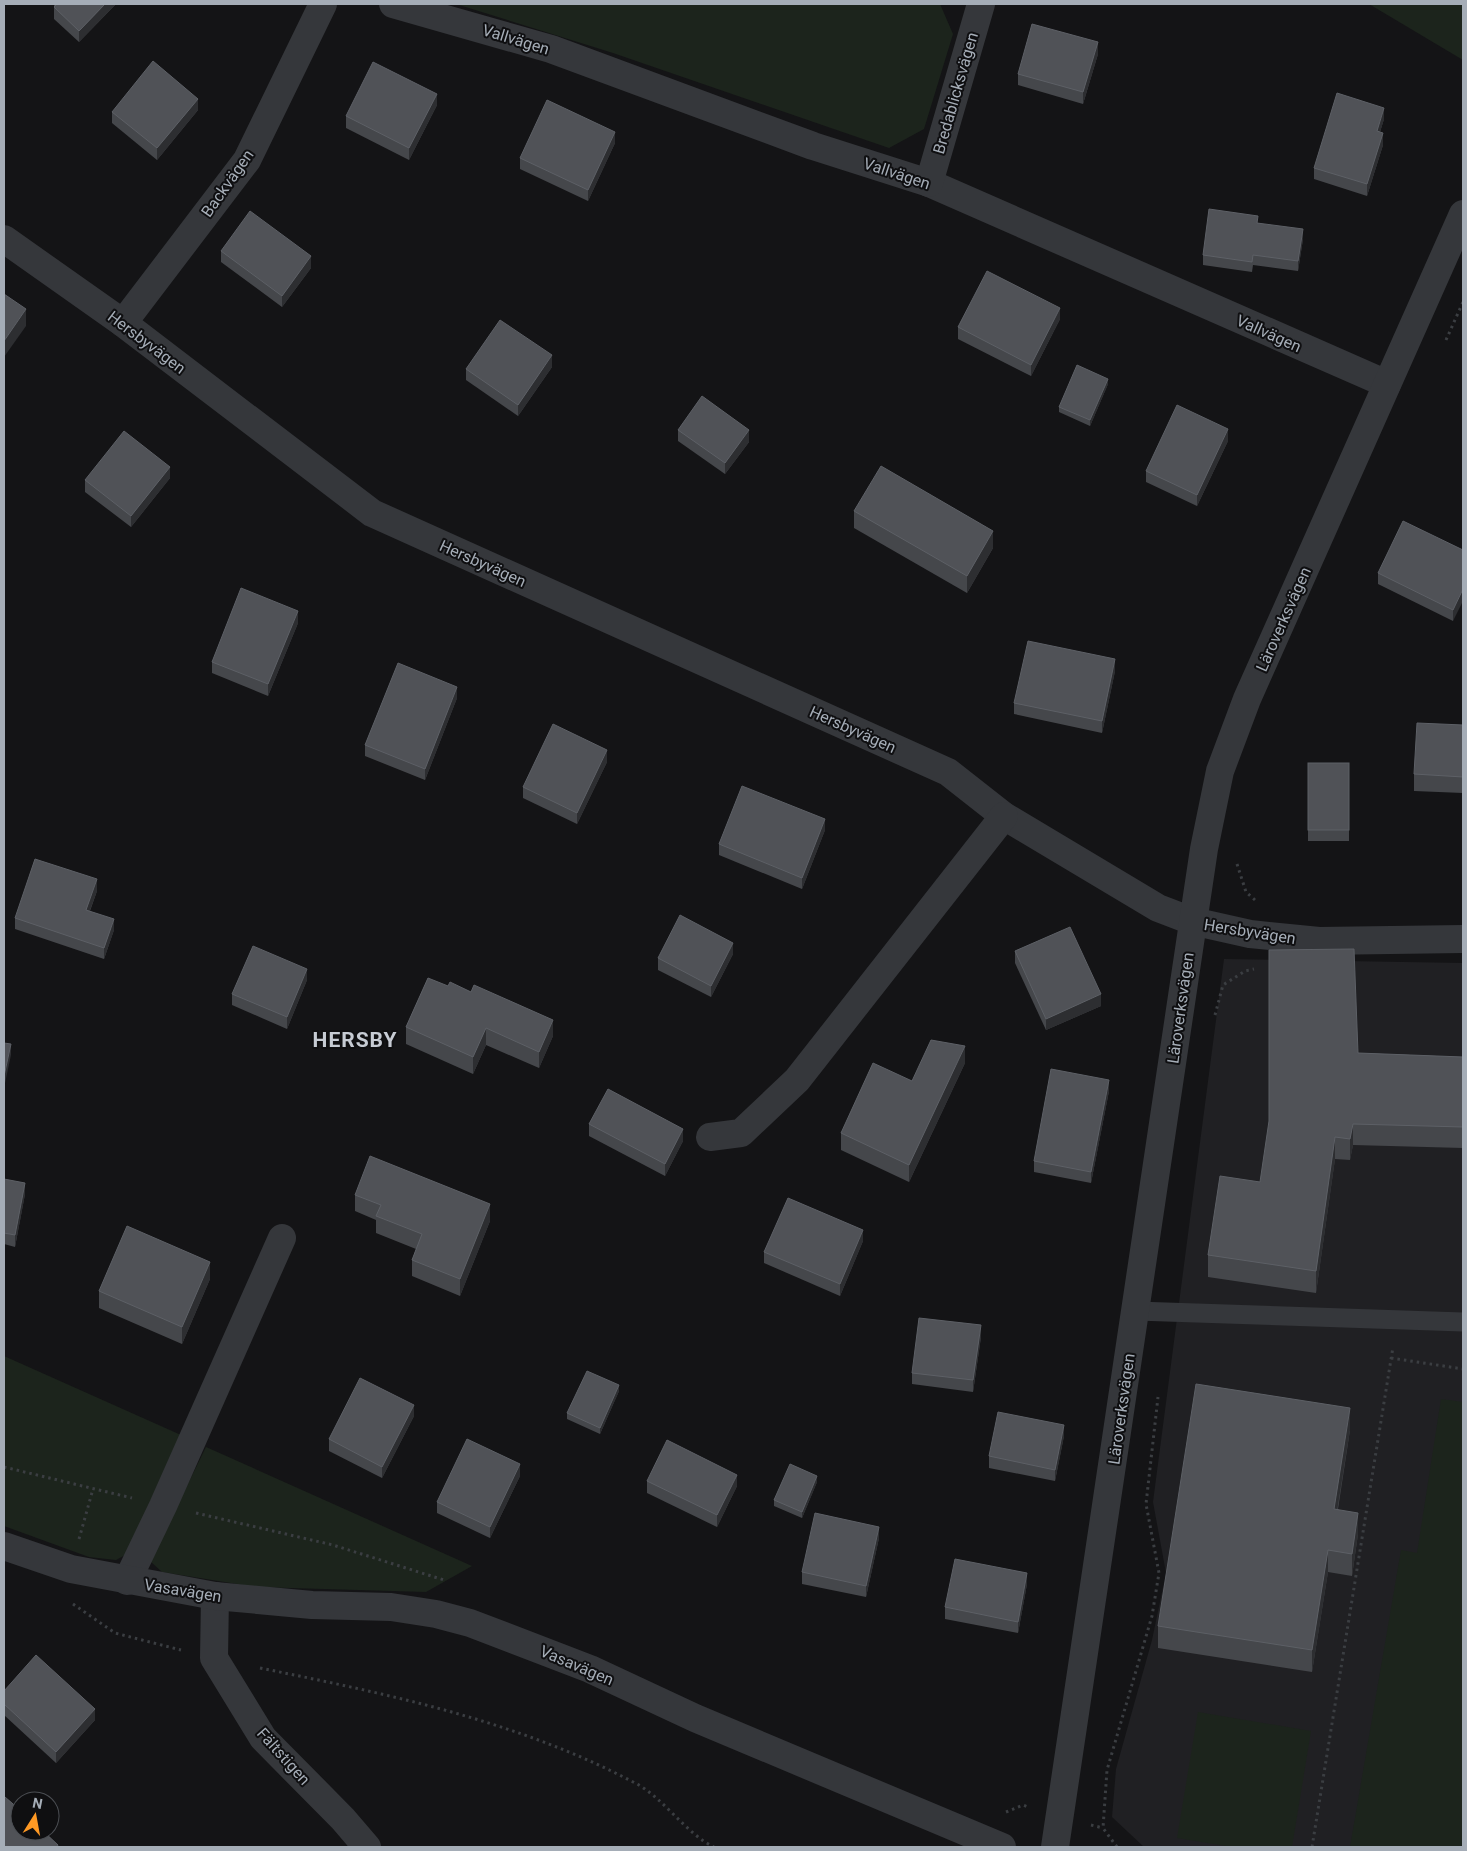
<svg xmlns="http://www.w3.org/2000/svg" width="1467" height="1851" viewBox="0 0 1467 1851" font-family="Roboto,sans-serif">
<rect width="100%" height="100%" fill="#141416"/>
<polygon fill="#202023" points="1224,959 1463,963 1463,1847 1144,1847 1112,1817 1116,1769 1152,1640 1166,1573 1153,1502"/>
<g fill="#1c241c">
<polygon points="456,4 940,4 953,34 924,129 889,148 613,53"/>
<polygon points="1369,4 1463,4 1463,60"/>
<polygon points="4,1356 181,1435 129,1553 116,1560 89,1557 4,1526"/>
<polygon points="1441,1399 1463,1402 1463,1847 1350,1847 1401,1550 1417,1553"/>
<polygon points="206,1447 472,1566 426,1592 256,1587 162,1572 150,1561"/>
<polygon points="1198,1712 1311,1731 1292,1847 1232,1847 1177,1838"/>
</g>
<g fill="none" stroke-linecap="round" stroke-linejoin="round">
<g stroke="#3b3e42" stroke-width="3" stroke-dasharray="2.5 4" stroke-linecap="butt">
<polyline points="1446,340 1463,302"/>
<polyline points="1237,864 1246,892 1255,900"/>
<polyline points="1215,1015 1223,985 1245,971 1254,969"/>
<polyline points="1391,1358 1463,1369"/>
<polyline points="4,1467 132,1498"/>
<polyline points="196,1513 333,1545 444,1580"/>
<polyline points="79,1539 93,1489"/>
<polyline points="73,1604 115,1633 181,1650"/>
<path d="M260 1668C388 1694 518 1721 635 1783 663 1797 686 1834 714 1847"/>
<polyline points="1006,1812 1023,1805 1028,1807"/>
<polyline points="1091,1825 1103,1828"/>
<polyline points="1117,1847 1103,1828 1107,1770 1152,1616 1159,1573 1146,1504 1158,1397"/>
<polyline points="1312,1847 1393,1347"/>
</g>
<polyline stroke="#35373b" stroke-width="19" points="1136,1311 1463,1322"/>
<g stroke="#35373b" stroke-width="28">
<polyline points="393,4 551,49 813,146 929,183 1387,384"/>
<polyline points="929,183 981,4"/>
<polyline points="4,239 123,323 372,513 948,772 1004,816 1158,908 1192,921 1250,934 1319,941 1463,939"/>
<polyline points="123,323 247,160 323,4"/>
<polyline points="710,1137 741,1133 797,1080 1004,816"/>
<polyline points="127,1581 163,1506 282,1238"/>
<polyline points="215,1596 214,1658 263,1738 343,1819 367,1847"/>
<polyline points="1055,1847 1204,849 1220,771 1247,699 1463,214"/>
</g>
<polyline stroke="#35373b" stroke-width="28" points="4,1546 71,1569 215,1596 312,1605 391,1607 436,1614 470,1623 590,1669 695,1718 1002,1847"/>
</g>
<g fill="#45474b">
<polygon points="54,4 116,4 79,42 54,19"/>
<polygon points="1098,54 1083,104 1018,85 1018,74"/>
<polygon points="437,105 409,160 346,128 346,116"/>
<polygon points="198,110 157,160 112,123 112,112"/>
<polygon points="1384,119 1380,132 1383,145 1367,196 1314,179 1314,168"/>
<polygon points="615,143 588,201 520,169 520,158"/>
<polygon points="1258,223 1303,239 1298,271 1253,265 1252,272 1203,265 1203,255"/>
<polygon points="221,251 311,268 282,307 221,262"/>
<polygon points="1060,319 1031,376 958,339 958,327"/>
<polygon points="552,367 518,416 466,380 466,369"/>
<polygon points="1108,384 1090,426 1059,412 1059,407"/>
<polygon points="678,430 749,442 725,474 678,441"/>
<polygon points="1228,441 1197,506 1146,482 1146,471"/>
<polygon points="170,478 131,527 85,492 85,480"/>
<polygon points="854,511 993,548 967,593 854,528"/>
<polygon points="1463,550 1453,621 1378,584 1378,573"/>
<polygon points="298,623 268,696 212,673 212,662"/>
<polygon points="1115,671 1102,733 1014,714 1014,703"/>
<polygon points="457,698 425,780 365,756 365,745"/>
<polygon points="1463,725 1463,793 1414,791 1414,774"/>
<polygon points="607,762 577,824 523,798 523,787"/>
<rect x="1308" y="763" width="41" height="78"/>
<polygon points="825,830 802,889 719,855 719,844"/>
<polygon points="97,891 90,911 114,930 104,959 15,929 15,918"/>
<polygon points="1015,951 1101,1006 1046,1030 1015,963"/>
<polygon points="733,954 711,997 658,970 658,958"/>
<polygon points="428,978 553,1036 539,1068 486,1045 473,1074 406,1044 406,1027"/>
<polygon points="307,980 287,1029 232,1005 232,994"/>
<polygon points="1358,1053 1463,1057 1463,1148 1353,1145 1350,1160 1335,1159 1316,1293 1208,1277 1208,1255 1260,1182"/>
<polygon points="965,1063 909,1182 841,1150 841,1133 912,1081"/>
<polygon points="1109,1091 1091,1183 1034,1172 1034,1161"/>
<polygon points="589,1124 683,1141 665,1176 589,1136"/>
<polygon points="4,1179 25,1194 15,1247 4,1244"/>
<polygon points="355,1195 490,1221 460,1296 412,1276 412,1260 416,1249 376,1233 376,1220 355,1211"/>
<polygon points="863,1241 840,1296 764,1263 764,1252"/>
<polygon points="210,1279 182,1344 99,1308 99,1291"/>
<polygon points="981,1337 973,1392 912,1384 912,1373"/>
<polygon points="619,1391 600,1434 567,1419 567,1413"/>
<polygon points="414,1416 382,1478 329,1451 329,1439"/>
<polygon points="1350,1430 1338,1509 1358,1534 1352,1576 1328,1572 1312,1672 1158,1648 1158,1626"/>
<polygon points="1064,1436 1055,1481 989,1468 989,1456"/>
<polygon points="520,1476 490,1538 437,1513 437,1502"/>
<polygon points="647,1481 737,1486 717,1527 647,1493"/>
<polygon points="817,1482 802,1518 774,1506 774,1500"/>
<polygon points="879,1538 866,1597 802,1584 802,1572"/>
<polygon points="1027,1584 1018,1633 945,1619 945,1607"/>
<polygon points="4,1691 95,1720 56,1763 4,1715"/>
</g>
<g fill="#2d2e31">
<polygon points="105,4 116,4 79,42 79,31"/>
<polygon points="1098,42 1098,54 1083,104 1083,92"/>
<polygon points="437,94 437,105 409,160 409,148"/>
<polygon points="198,99 198,110 157,160 157,148"/>
<polygon points="1384,108 1384,119 1377,142 1377,131"/>
<polygon points="615,132 615,143 588,201 588,190"/>
<polygon points="1383,133 1383,145 1367,196 1367,184"/>
<polygon points="1303,229 1303,239 1298,271 1298,261"/>
<polygon points="311,256 311,268 282,307 282,296"/>
<polygon points="1060,308 1060,319 1031,376 1031,365"/>
<polygon points="26,309 26,326 4,357 4,341"/>
<polygon points="552,355 552,367 518,416 518,405"/>
<polygon points="1108,379 1108,384 1090,426 1090,420"/>
<polygon points="1228,429 1228,441 1197,506 1197,495"/>
<polygon points="749,430 749,442 725,474 725,463"/>
<polygon points="170,467 170,478 131,527 131,516"/>
<polygon points="993,531 993,548 967,593 967,576"/>
<polygon points="1463,589 1463,601 1453,621 1453,610"/>
<polygon points="298,611 298,623 268,696 268,684"/>
<polygon points="1115,659 1115,671 1102,733 1102,721"/>
<polygon points="457,687 457,698 425,780 425,769"/>
<polygon points="607,750 607,762 577,824 577,813"/>
<polygon points="825,819 825,830 802,889 802,878"/>
<polygon points="97,879 97,891 86,921 86,910"/>
<polygon points="114,919 114,930 104,959 104,948"/>
<polygon points="733,943 733,954 711,997 711,986"/>
<polygon points="307,969 307,980 287,1029 287,1017"/>
<polygon points="1101,994 1101,1006 1046,1030 1046,1019"/>
<polygon points="553,1020 553,1036 539,1068 539,1052"/>
<polygon points="486,1028 486,1045 473,1074 473,1057"/>
<polygon points="11,1044 11,1055 4,1088 4,1076"/>
<polygon points="965,1046 965,1063 909,1182 909,1165"/>
<polygon points="1109,1080 1109,1091 1091,1183 1091,1172"/>
<polygon points="1353,1124 1353,1145 1350,1160 1350,1139"/>
<polygon points="683,1129 683,1141 665,1176 665,1164"/>
<polygon points="1335,1137 1335,1159 1316,1293 1316,1271"/>
<polygon points="25,1183 25,1194 15,1247 15,1235"/>
<polygon points="490,1204 490,1221 460,1296 460,1279"/>
<polygon points="863,1230 863,1241 840,1296 840,1284"/>
<polygon points="210,1262 210,1279 182,1344 182,1327"/>
<polygon points="981,1325 981,1337 973,1392 973,1380"/>
<polygon points="619,1385 619,1391 600,1434 600,1428"/>
<polygon points="414,1405 414,1416 382,1478 382,1467"/>
<polygon points="1350,1408 1350,1430 1334,1530 1334,1509"/>
<polygon points="1064,1425 1064,1436 1055,1481 1055,1470"/>
<polygon points="520,1464 520,1476 490,1538 490,1527"/>
<polygon points="737,1475 737,1486 717,1527 717,1515"/>
<polygon points="817,1476 817,1482 802,1518 802,1512"/>
<polygon points="1358,1513 1358,1534 1352,1576 1352,1554"/>
<polygon points="879,1527 879,1538 866,1597 866,1586"/>
<polygon points="1328,1550 1328,1572 1312,1672 1312,1650"/>
<polygon points="1027,1573 1027,1584 1018,1633 1018,1622"/>
<polygon points="95,1709 95,1720 56,1763 56,1752"/>
</g>
<g fill="#505257" stroke="#5d6066">
<polygon points="57,4 105,4 79,31 54,7"/>
<polygon points="1032,24 1098,42 1083,92 1018,74"/>
<polygon points="153,61 198,99 157,148 112,112"/>
<polygon points="373,62 437,94 409,148 346,116"/>
<polygon points="1337,93 1384,108 1377,131 1383,133 1367,184 1314,168"/>
<polygon points="547,100 615,132 588,190 520,158"/>
<polygon points="1209,209 1258,216 1257,223 1303,229 1298,261 1253,255 1252,262 1203,255"/>
<polygon points="250,211 311,256 282,296 221,251"/>
<polygon points="987,271 1060,308 1031,365 958,327"/>
<polygon points="4,294 26,309 4,341"/>
<polygon points="500,320 552,355 518,405 466,369"/>
<polygon points="1077,365 1108,379 1090,420 1059,407"/>
<polygon points="702,396 749,430 725,463 678,430"/>
<polygon points="1177,405 1228,429 1197,495 1146,471"/>
<polygon points="124,431 170,467 131,516 85,480"/>
<polygon points="881,466 993,531 967,576 854,511"/>
<polygon points="1403,521 1463,550 1463,589 1453,610 1378,573"/>
<polygon points="241,588 298,611 268,684 212,662"/>
<polygon points="1028,641 1115,659 1102,721 1014,703"/>
<polygon points="398,663 457,687 425,769 365,745"/>
<polygon points="1417,723 1463,725 1463,777 1414,774"/>
<polygon points="553,724 607,750 577,813 523,787"/>
<rect x="1308" y="763" width="41" height="67"/>
<polygon points="742,786 825,819 802,878 719,844"/>
<polygon points="35,859 97,879 86,910 114,919 104,948 15,918"/>
<polygon points="680,915 733,943 711,986 658,958"/>
<polygon points="1070,927 1101,994 1046,1019 1015,951"/>
<polygon points="253,946 307,969 287,1017 232,994"/>
<polygon points="1354,949 1358,1053 1463,1057 1463,1127 1353,1124 1350,1139 1335,1137 1316,1271 1208,1255 1220,1176 1260,1182 1269,1121 1269,950"/>
<polygon points="428,978 448,986 450,982 471,992 474,985 553,1020 539,1052 486,1028 473,1057 406,1027"/>
<polygon points="931,1040 965,1046 909,1165 841,1133 873,1063 912,1081"/>
<polygon points="4,1043 11,1044 4,1076"/>
<polygon points="1051,1069 1109,1080 1091,1172 1034,1161"/>
<polygon points="608,1089 683,1129 665,1164 589,1124"/>
<polygon points="370,1156 490,1204 460,1279 412,1260 422,1234 376,1216 381,1205 355,1195"/>
<polygon points="4,1179 25,1183 15,1235 4,1233"/>
<polygon points="788,1198 863,1230 840,1284 764,1252"/>
<polygon points="127,1226 210,1262 182,1327 99,1291"/>
<polygon points="919,1318 981,1325 973,1380 912,1373"/>
<polygon points="587,1371 619,1385 600,1428 567,1413"/>
<polygon points="360,1378 414,1405 382,1467 329,1439"/>
<polygon points="1196,1384 1350,1408 1334,1509 1358,1513 1352,1554 1328,1550 1312,1650 1158,1626"/>
<polygon points="998,1412 1064,1425 1055,1470 989,1456"/>
<polygon points="467,1439 520,1464 490,1527 437,1502"/>
<polygon points="667,1440 737,1475 717,1515 647,1481"/>
<polygon points="790,1464 817,1476 802,1512 774,1500"/>
<polygon points="815,1513 879,1527 866,1586 802,1572"/>
<polygon points="955,1559 1027,1573 1018,1622 945,1607"/>
<polygon points="36,1655 95,1709 56,1752 4,1704 4,1691"/>
<polygon points="5,1797 20,1810 20,1831 43,1831 58,1845 57,1847 4,1847 4,1798"/>
</g>
<g text-anchor="middle" stroke-width="4" stroke-linejoin="round" paint-order="stroke">
<g font-size="16" fill="#a5adb7" stroke="#0f0f11">
<text transform="translate(516 39) rotate(17)" y="6">Vallvägen</text>
<text transform="translate(955 93) rotate(-74)" y="6">Bredablicksvägen</text>
<text transform="translate(897 173) rotate(18)" y="6">Vallvägen</text>
<text transform="translate(227 183) rotate(-55)" y="6">Backvägen</text>
<text transform="translate(1269 333) rotate(24)" y="6">Vallvägen</text>
<text transform="translate(147 342) rotate(37)" y="6">Hersbyvägen</text>
<text transform="translate(483 563) rotate(24)" y="6">Hersbyvägen</text>
<text transform="translate(1283 619) rotate(-66)" y="6">Läroverksvägen</text>
<text transform="translate(853 729) rotate(24)" y="6">Hersbyvägen</text>
<text transform="translate(1250 931) rotate(9)" y="6">Hersbyvägen</text>
<text transform="translate(1180 1008) rotate(-82)" y="6">Läroverksvägen</text>
<text transform="translate(1121 1409) rotate(-82)" y="6">Läroverksvägen</text>
<text transform="translate(183 1590) rotate(9)" y="6">Vasavägen</text>
<text transform="translate(577 1665) rotate(23)" y="6">Vasavägen</text>
<text transform="translate(284 1756) rotate(48)" y="6">Fältstigen</text>
</g>
<g font-size="21" font-weight="bold" letter-spacing="1" fill="#c6cbd3" stroke="#0f0f11">
<text x="355" y="1047">HERSBY</text>
</g>
</g>
<rect width="1467" height="1851" fill="none" stroke="#a5adb7" stroke-width="10"/>
<g transform="translate(35 1816) rotate(11)"><circle r="24" fill="#0f0f11" stroke="#4b4e53"/>
<path d="M0-4L9 19L0 12L-9 19Z" fill="#fe9924"/>
<text y="-8" font-size="14" font-weight="bold" text-anchor="middle" fill="#a5adb7">N</text>
</g>
</svg>
